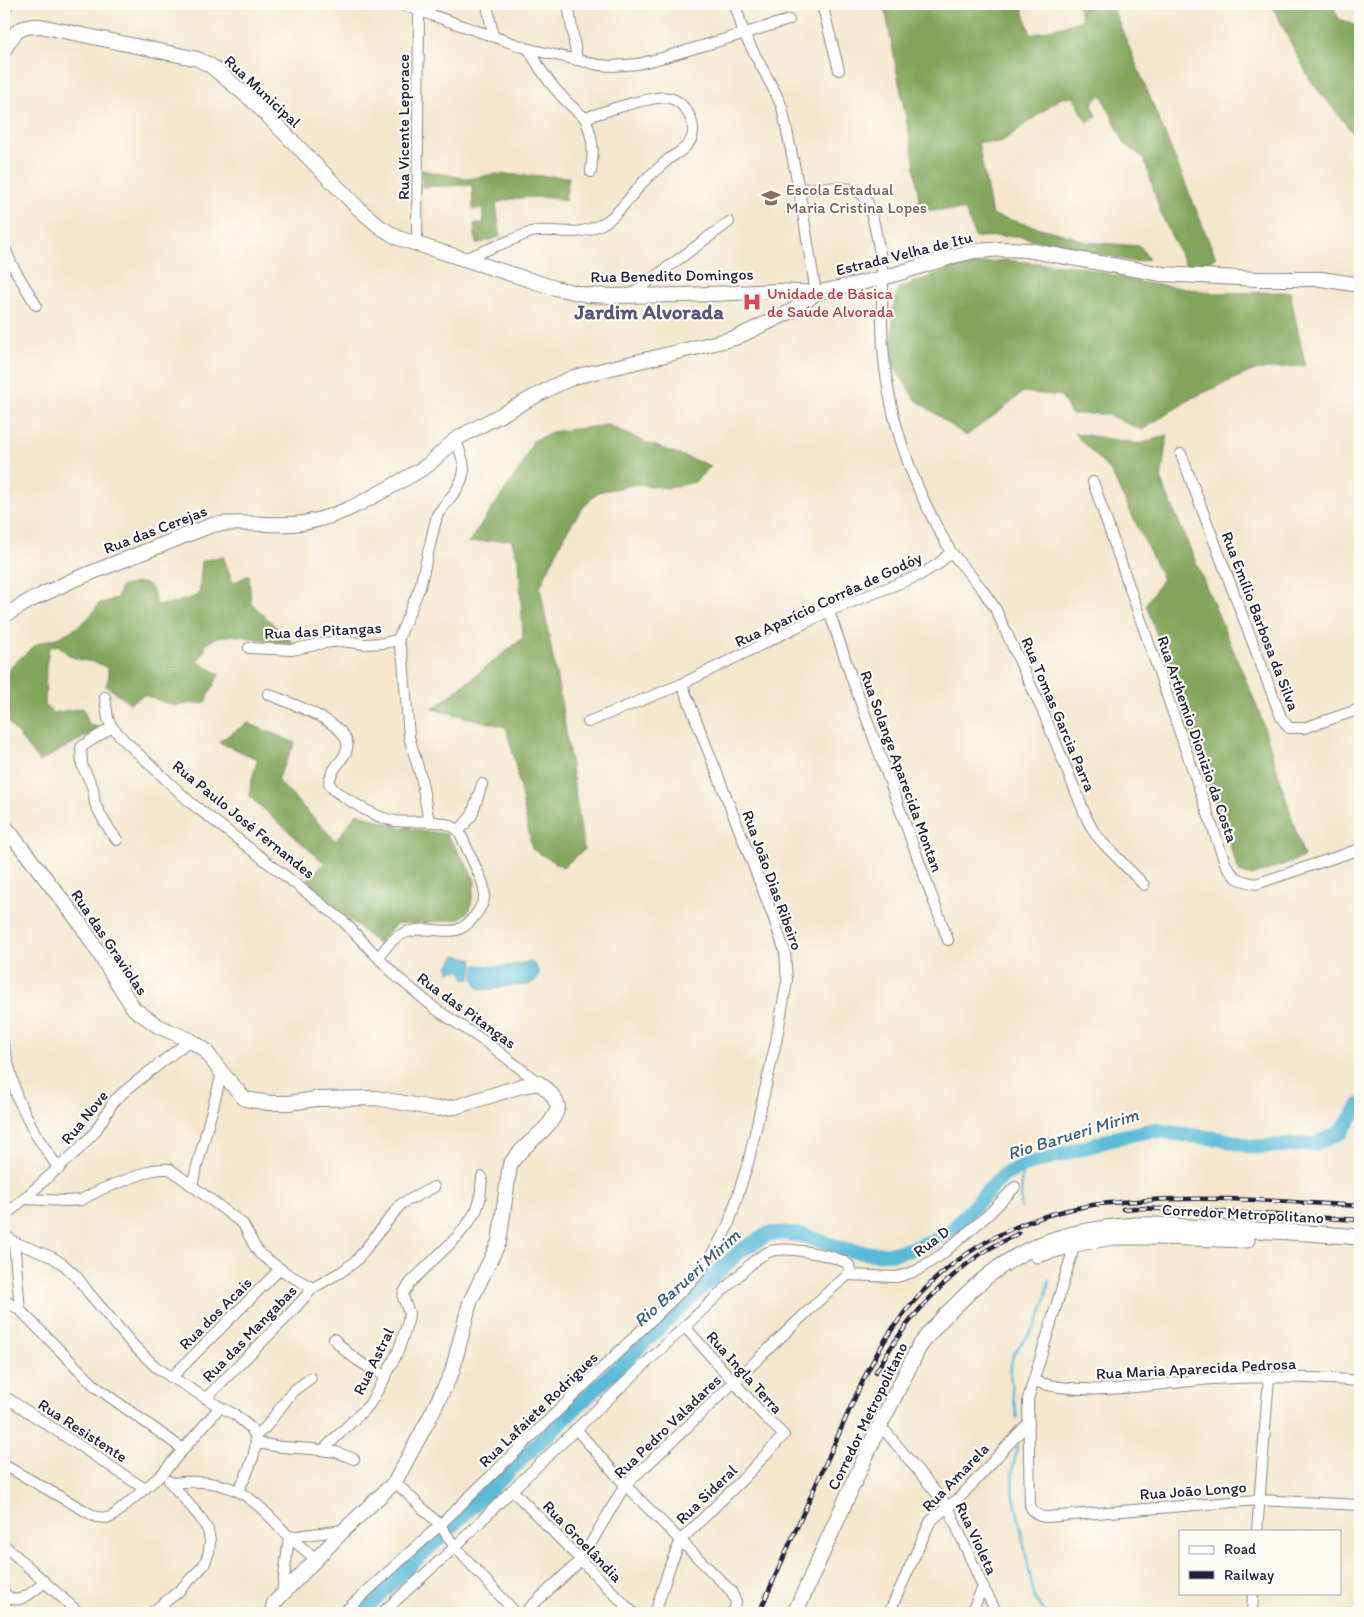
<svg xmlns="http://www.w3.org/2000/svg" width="1364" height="1617" viewBox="0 0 1364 1617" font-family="Itim,sans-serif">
<rect width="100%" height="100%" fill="#fdfcf7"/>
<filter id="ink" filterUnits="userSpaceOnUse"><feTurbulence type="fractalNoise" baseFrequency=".02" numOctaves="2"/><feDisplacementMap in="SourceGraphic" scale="10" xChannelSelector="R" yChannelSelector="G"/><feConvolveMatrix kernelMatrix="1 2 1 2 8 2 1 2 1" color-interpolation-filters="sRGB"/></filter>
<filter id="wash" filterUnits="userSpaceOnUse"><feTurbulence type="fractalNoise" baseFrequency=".0096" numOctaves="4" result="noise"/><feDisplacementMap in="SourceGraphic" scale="20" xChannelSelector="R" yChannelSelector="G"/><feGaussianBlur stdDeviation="1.12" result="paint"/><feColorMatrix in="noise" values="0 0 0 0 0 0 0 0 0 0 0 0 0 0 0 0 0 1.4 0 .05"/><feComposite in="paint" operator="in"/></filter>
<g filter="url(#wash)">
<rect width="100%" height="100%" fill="#f4e7ce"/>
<g fill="#81a55a" stroke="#52644a">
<polygon points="884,4 933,4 935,5 939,4 1021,4 1031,35 1082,20 1078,4 1109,4 1115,13 1216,258 1202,265 1186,266 1161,214 1144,158 1125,144 1101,94 1092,104 1097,117 1087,122 1074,97 1061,98 1000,143 978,142 992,215 1070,236 1086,242 1140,246 1149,259 1135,262 1017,236 975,237 965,210 920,210 914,160"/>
<polygon points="1271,4 1332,4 1339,19 1360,27 1360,139 1358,139 1310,80"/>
<path d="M422 170 468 179 494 174 569 177 565 201C543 195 518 196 496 203L500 237 476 244 474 224 484 223 482 209H473L472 185 422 187Z"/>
<polygon points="1003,260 1082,267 1139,282 1216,293 1290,292 1305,365 1252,371 1192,398 1142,430 1106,414 1071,414 1061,396 1023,392 1000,411 966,436 915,399 892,364 893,308 899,288 954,268"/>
<polygon points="608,425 647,443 711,466 695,482 668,488 637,484 598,492 581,510 565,534 540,587 562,707 584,850 563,867 532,849 514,758 506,727 433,709 523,638 519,562 511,539 468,543 522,466 533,441 552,432"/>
<polygon points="1074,433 1141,444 1167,435 1161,480 1259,711 1304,857 1252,876 1239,872 1146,604 1163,579 1111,472"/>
<path d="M223 556 233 583 249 575 251 603 295 645 233 635 218 637 206 644C205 652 201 655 198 662L219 674 205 703H193L175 706 144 695 130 703 106 686 109 676 107 668C93 659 88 663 75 658 68 656 63 650 58 645L49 648 46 667 45 705 53 713 83 708 89 724 101 728 39 762 4 716V678C8 675 8 673 11 668 13 664 26 653 31 649 38 642 46 641 56 638 73 631 90 621 98 604L117 598 121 587C130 584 145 579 152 589 154 593 155 601 157 605L175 603 199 595 202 561Z"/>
<polygon points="248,723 295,743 277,780 336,841 357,813 399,827 446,834 464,860 475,881 470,910 459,919 422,923 396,924 378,944 305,882 324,863 249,796 251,782 258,759 218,742"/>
</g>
<g fill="#59bad7" stroke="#3e6e89">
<polygon points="456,955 472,959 473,969 471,979 464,978 463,974 459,970 450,972 448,967"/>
<polygon points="530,962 536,966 539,974 536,980 528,985 508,986 493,989 479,989 474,978 476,965 502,967"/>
</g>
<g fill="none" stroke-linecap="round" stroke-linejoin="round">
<g stroke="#59bad7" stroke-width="2.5">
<polyline points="1021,1208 1022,1166"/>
<path d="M1017 1418C1014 1399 1007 1375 1013 1356 1017 1345 1030 1336 1036 1325 1044 1311 1046 1295 1049 1280"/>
<polyline points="1017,1447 1013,1468 1012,1486 1035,1600 1046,1613"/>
</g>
<polyline stroke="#59bad7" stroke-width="15" points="360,1613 740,1251 768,1234 784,1233 803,1235 840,1248 860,1252 877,1254 895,1253 911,1249 932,1241 954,1228 987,1192 1004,1175 1022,1166 1120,1137 1153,1130 1179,1134 1221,1139 1253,1147 1314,1144 1341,1132 1360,1105"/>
</g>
</g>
<g filter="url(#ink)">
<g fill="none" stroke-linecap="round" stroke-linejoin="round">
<g stroke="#8b8484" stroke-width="12">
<g id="street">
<polyline points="400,4 529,49 599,65 613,66 638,64 665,57 789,20"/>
<polyline points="487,4 493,35"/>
<polyline points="568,4 577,60"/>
<polyline points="735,4 744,34 776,94 782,107 799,189 816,293"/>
<polyline points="822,4 839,70"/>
<path d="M585 118C593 138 594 150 591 172"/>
<polyline points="417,243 419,10"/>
<polyline points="4,246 12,265 36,305"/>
<path d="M464 259 531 232C558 227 573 239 602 224 619 215 633 192 647 178 655 171 662 165 670 158 676 154 684 150 688 144 694 137 694 127 691 119 687 110 680 101 670 98 654 94 603 112 585 118 560 98 543 77 529 49"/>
<polyline points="629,296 729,222"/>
<polyline points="1181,454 1281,717 1289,728 1304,728 1360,709"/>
<path d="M1093 482 1225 863C1234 879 1238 880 1256 884L1360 849"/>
<polyline points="951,552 982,589 995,608 1044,714 1087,819 1094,832 1103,843 1144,885"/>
<polyline points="829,611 852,679 948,940"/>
<polyline points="398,640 420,587 437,515 457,489 462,479 464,470 463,461 456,439"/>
<polyline points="398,640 403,659 409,737 421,777 429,822"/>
<polyline points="249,648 292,650 323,643 341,641 365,644 383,643 398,640"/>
<path d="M268 694C286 702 353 723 347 749 344 761 331 767 329 783 332 791 342 795 349 800 363 809 378 818 395 821 415 824 442 816 459 831L482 881C486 892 485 900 479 910 456 945 443 924 411 931 396 934 387 945 379 957"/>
<polyline points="105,697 108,719 112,727 125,741 191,803 342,920 396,976 437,1010 490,1045 539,1083"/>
<path d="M588 722 682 684 829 611 920 575 938 564 951 552C907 478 880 396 882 309 882 299 883 289 883 279 882 264 873 204 863 195 851 183 815 189 799 189"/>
<polyline points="112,727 81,747 82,765 93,788 95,804 105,823 117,840"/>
<polyline points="459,831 472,815 482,784"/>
<polyline points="4,1047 17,1097 36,1135 59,1169"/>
<polyline points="192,1185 222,1073"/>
<polyline points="25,1199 67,1201 81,1200 102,1189 153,1170 162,1169 170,1169 243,1224 255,1247 260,1254 289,1275 313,1288"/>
<polyline points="4,1217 78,1150 95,1132 114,1101 126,1090 190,1040"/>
<polyline points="4,1234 14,1242 52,1257 64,1265 77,1277 88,1292 133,1345 157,1368 220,1407 234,1414 251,1428 255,1436 256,1443 253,1458 245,1478 238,1490"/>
<polyline points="14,1242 20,1310"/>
<path d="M1075 1244 1028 1399 1030 1505C1033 1513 1038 1517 1047 1517L1258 1500 1360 1505"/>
<polyline points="848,1275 897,1277 916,1271 941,1255 988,1215 1015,1187"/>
<polyline points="4,1300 20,1310 96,1387 183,1449"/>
<path d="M334 1339C351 1358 363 1365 386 1376"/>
<polyline points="171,1378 280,1269"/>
<path d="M1034 1381C1087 1399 1157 1383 1212 1379 1261 1376 1311 1377 1360 1381"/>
<polyline points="4,1396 145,1489"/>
<polyline points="206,1398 285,1319 313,1288 341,1272 356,1261 401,1204 434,1187"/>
<polyline points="576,1429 625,1485 731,1591 736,1602 734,1613"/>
<polyline points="886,1432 948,1507 983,1587 997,1613"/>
<polyline points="255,1436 265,1428 293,1391 311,1378"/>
<polyline points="256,1443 282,1447 312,1449 336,1452 354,1459"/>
<polyline points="323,1450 369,1405 386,1376 399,1349 408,1321 409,1313 403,1297 404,1292 411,1282 458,1236 469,1222 476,1211 480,1200 482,1177"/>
<polyline points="4,1465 96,1517 109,1518 114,1515 161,1475 220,1407"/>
<polyline points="395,1482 440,1525 455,1547 516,1613"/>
<path d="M172 1483C231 1476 251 1495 289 1537L282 1594"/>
<polyline points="512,1490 633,1613"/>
<polyline points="1257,1531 1269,1377"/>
<polyline points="4,1545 79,1613"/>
<polyline points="316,1559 289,1537 344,1530"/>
<path d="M4 1592C16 1610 33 1591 45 1582"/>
<polyline points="151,1613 178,1592 204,1565 209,1552 210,1541 208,1530 199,1516 169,1481"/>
<polyline points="343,1613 440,1525 696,1277 714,1251 728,1226 748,1163 776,1042 787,981 785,952 773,916 682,684"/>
<path d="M382 1613 455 1547 512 1490 754 1261C761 1256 767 1251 776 1250 791 1248 838 1255 849 1265L850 1271 848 1275"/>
<polyline points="524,1613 581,1560 625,1485 663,1450 830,1290 848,1275"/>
<polyline points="655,1613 671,1563 681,1540 742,1480 784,1435 764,1416 685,1327"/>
<path d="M889 1613 930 1522C939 1513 950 1506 960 1497 984 1473 1004 1447 1029 1423"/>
<polyline points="971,1613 983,1587"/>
<polyline points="1252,1613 1253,1593"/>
</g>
</g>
<g stroke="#8b8484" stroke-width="16">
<g id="secondary">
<path d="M4 50C15 32 17 26 40 26L198 59 211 66 253 101 359 209 380 227 398 238 555 288 587 295 613 296 685 295 779 291 816 293"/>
<path d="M4 616 29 601 73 580 212 525C239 520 266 526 293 524 338 521 378 493 417 472L428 465 456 439 554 386 574 377 735 338 792 311 816 293 883 278 954 256 975 251 1005 249 1027 250 1162 274 1258 279H1321L1360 285"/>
<path d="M4 825 80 923 134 1009 158 1026 190 1040 205 1050 222 1073 245 1099 269 1103H289L316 1099 376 1098 437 1109 455 1107 521 1086 539 1083C548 1090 555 1096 558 1107 551 1132 522 1143 510 1165L499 1242 470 1302 452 1372 429 1419 395 1482 344 1530 274 1603 272 1613"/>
</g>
</g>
<g stroke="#8b8484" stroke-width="17">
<g id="primary">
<polyline points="1037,1255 1075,1244 1113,1237 1159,1237 1247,1240"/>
<path d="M795 1613 877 1431 919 1347C930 1331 943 1317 957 1304 1011 1248 1060 1230 1136 1225 1160 1224 1185 1227 1208 1228 1259 1230 1310 1233 1360 1237"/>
</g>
</g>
<g stroke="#8b8484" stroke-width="19">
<polyline id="highway" points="4,5 4,4"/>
</g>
<use href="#street" stroke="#fff" stroke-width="10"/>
<use href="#secondary" stroke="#fff" stroke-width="14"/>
<use href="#primary" stroke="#fff" stroke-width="15"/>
<use href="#highway" stroke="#fff" stroke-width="18"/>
<g stroke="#22223b" stroke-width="4.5">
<g id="rail">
<polyline points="1123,1209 1135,1208 1191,1210 1360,1220"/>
<path d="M876 1372C901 1327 936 1286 979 1255 991 1247 1006 1240 1019 1233"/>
<path d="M759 1613C783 1558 808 1502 833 1447 851 1407 868 1364 893 1328 939 1261 1007 1220 1087 1206 1103 1203 1120 1202 1137 1201 1211 1195 1286 1202 1360 1206"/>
</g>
</g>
<use href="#rail" stroke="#fdfcf7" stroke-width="2.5" stroke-dasharray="8" stroke-linecap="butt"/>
</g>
</g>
<defs>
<g id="school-bare" transform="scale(1.5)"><path d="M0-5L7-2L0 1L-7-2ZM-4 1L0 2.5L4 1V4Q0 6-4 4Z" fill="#8d6e63" stroke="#fdfcf7" stroke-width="2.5" paint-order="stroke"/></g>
<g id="hospital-bare" transform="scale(1.5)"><path d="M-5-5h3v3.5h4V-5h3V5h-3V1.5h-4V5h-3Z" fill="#e0444e" stroke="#fdfcf7" stroke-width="2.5" paint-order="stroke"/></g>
</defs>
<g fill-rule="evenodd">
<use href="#school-bare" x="771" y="198"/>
<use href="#hospital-bare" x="752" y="302"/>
</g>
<g text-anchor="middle" stroke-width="4.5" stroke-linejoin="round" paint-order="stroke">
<g font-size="16" fill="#22223b" stroke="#fdfcf7">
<text transform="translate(263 91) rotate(43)" y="6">Rua Municipal</text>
<text transform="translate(403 127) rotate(-90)" y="6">Rua Vicente Leporace</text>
<text transform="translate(904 253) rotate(-14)" y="6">Estrada Velha de Itu</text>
<text transform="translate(672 275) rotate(-1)" y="6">Rua Benedito Domingos</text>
<text transform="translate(155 529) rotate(-21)" y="6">Rua das Cerejas</text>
<text transform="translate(828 599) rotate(-25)" y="6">Rua Aparício Corrêa de Godóy</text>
<text transform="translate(1261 621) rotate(69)" y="6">Rua Emílio Barbosa da Silva</text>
<text transform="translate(323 630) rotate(-3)" y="6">Rua das Pitangas</text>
<text transform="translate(1059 714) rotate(67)" y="6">Rua Tomas Garcia Parra</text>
<text transform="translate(1198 739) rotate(71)" y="6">Rua Arthemio Dionizio da Costa</text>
<text transform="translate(902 771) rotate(70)" y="6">Rua Solange Aparecida Montan</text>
<text transform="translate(244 819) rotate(39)" y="6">Rua Paulo José Fernandes</text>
<text transform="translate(773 880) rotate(70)" y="6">Rua João Dias Ribeiro</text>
<text transform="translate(110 942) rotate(56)" y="6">Rua das Graviolas</text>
<text transform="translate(467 1010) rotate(36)" y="6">Rua das Pitangas</text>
<text transform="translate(84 1117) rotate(-51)" y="6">Rua Nove</text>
<text transform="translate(1243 1213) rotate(3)" y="6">Corredor Metropolitano</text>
<text transform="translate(931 1241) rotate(-37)" y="6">Rua D</text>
<text transform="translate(215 1313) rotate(-45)" y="6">Rua dos Acais</text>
<text transform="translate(249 1333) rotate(-46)" y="6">Rua das Mangabas</text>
<text transform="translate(373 1361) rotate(-64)" y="6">Rua Astral</text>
<text transform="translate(1196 1368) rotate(-3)" y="6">Rua Maria Aparecida Pedrosa</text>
<text transform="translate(745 1372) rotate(48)" y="6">Rua Ingla Terra</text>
<text transform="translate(538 1409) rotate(-44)" y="6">Rua Lafaiete Rodrigues</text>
<text transform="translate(867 1416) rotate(-64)" y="6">Corredor Metropolitano</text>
<text transform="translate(667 1426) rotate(-44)" y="6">Rua Pedro Valadares</text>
<text transform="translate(83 1430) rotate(33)" y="6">Rua Resistente</text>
<text transform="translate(955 1477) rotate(-46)" y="6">Rua Amarela</text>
<text transform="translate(1193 1490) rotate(-4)" y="6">Rua João Longo</text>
<text transform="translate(706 1494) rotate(-44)" y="6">Rua Sideral</text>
<text transform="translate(977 1538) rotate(65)" y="6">Rua Violeta</text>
<text transform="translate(583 1541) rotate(46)" y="6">Rua Groelândia</text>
</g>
<g font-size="16" fill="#785e54" stroke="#fdfcf7" text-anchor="start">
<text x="786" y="195">Escola Estadual<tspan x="786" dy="18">Maria Cristina Lopes</tspan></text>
</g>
<g font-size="16" fill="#be3a42" stroke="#fdfcf7" text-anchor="start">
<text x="767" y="299">Unidade de Básica<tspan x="767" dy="18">de Saúde Alvorada</tspan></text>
</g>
<g font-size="18" font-style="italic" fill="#385f79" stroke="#fdfcf7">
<text transform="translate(1073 1134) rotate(-17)" y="6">Rio Barueri Mirim</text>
<text transform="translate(687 1278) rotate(-42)" y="6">Rio Barueri Mirim</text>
</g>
<g font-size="21" font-weight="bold" fill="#58547b" stroke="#fdfcf7">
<text x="649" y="319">Jardim Alvorada</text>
</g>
</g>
<rect width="1364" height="1617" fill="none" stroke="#fdfcf7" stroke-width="20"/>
<rect x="1179" y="1530" width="162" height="65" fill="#fdfcf7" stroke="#a5a5ac"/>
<rect x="1189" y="1546" width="25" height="8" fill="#ffffff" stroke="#a5a5ac"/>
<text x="1224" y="1554" font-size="15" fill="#22223b">Road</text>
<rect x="1189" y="1571" width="25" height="8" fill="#22223b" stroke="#a5a5ac"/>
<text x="1224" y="1580" font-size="15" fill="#22223b">Railway</text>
</svg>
